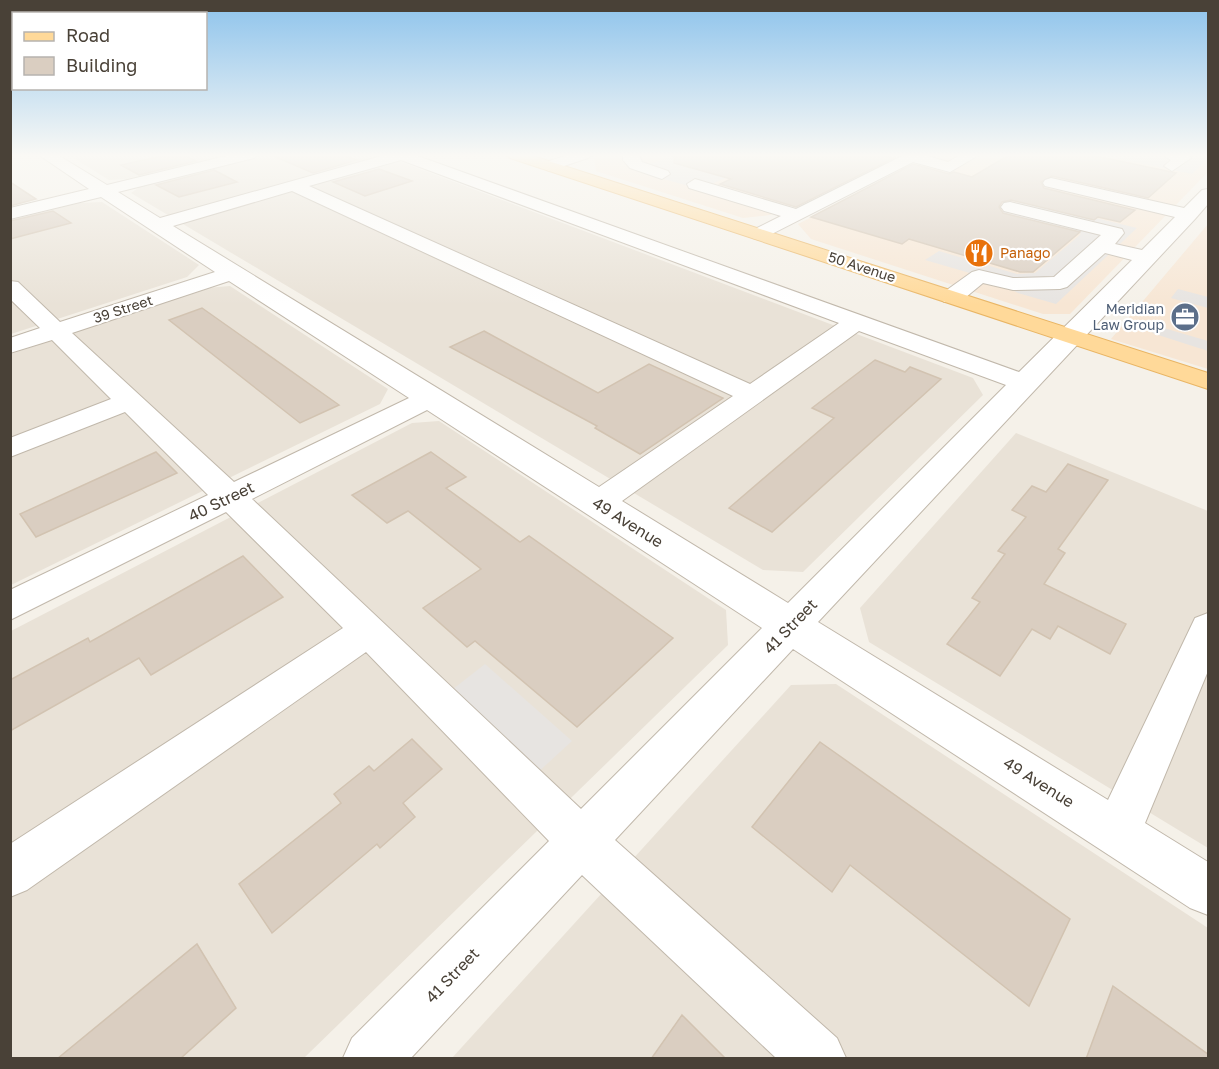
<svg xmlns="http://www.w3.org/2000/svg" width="1219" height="1069" viewBox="0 0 1219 1069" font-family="'Golos Text',sans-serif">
<rect width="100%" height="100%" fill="#f5f1e9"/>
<g fill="#e9e2d7">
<polygon points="69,155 227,155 126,179 109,180"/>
<polygon points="266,155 383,155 973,378 983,395 803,572 763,570 131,193 141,186"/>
<polygon points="102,202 199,265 187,277 11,334 10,220 79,203"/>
<polygon points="230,286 388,389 380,404 11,585 11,354 207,288"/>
<polygon points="439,421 726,610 728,645 304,1058 11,1058 11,631 412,423"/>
<polygon points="1016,433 1208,511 1208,848 869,642 860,608"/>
<polygon points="836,684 1208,928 1208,1058 452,1058 791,685"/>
</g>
<g fill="#f7e6d4">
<polygon points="600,155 894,155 770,215 743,218 596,171 594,157"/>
<polygon points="932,155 1208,155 1208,172 1070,314 1043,314 811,239 798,224"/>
<polygon points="1208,224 1208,369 1111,339"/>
</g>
<g fill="#e7e4e1">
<polygon points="675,155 849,155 741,172 699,189 646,174 653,172 647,165"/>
<polygon points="1101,155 1197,155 1208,158 1192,174"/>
<polygon points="1021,200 1137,228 1056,304 1018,293 994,280 925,260 939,251 1017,274 1035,273 1081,234 1001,213"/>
<polygon points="1178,289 1208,297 1208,308 1171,298"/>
<polygon points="1157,326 1208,341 1208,351 1152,333"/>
<polygon points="485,664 572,741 524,785 439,700"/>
</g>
<g fill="#dacec1" stroke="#d2c3b1" stroke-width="1.5">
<polygon points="166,155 184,155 196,161 139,175 121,165"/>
<polygon points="271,155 343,155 357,160 313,173"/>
<polygon points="675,155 882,155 894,158 796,207 720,184 731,179 674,163"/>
<polygon points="1009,155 1091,155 1176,173 1148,198 1052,176 1041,182 1044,188 1135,210 1120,222 1098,217 1094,220 1011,200 1002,202 999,207 1003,213 1080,232 1033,272 1020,272 909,239 902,244 811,217 913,164 949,174 954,172 972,177"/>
<polygon points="379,169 412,181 365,196 333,182"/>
<polygon points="214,170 237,182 179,197 156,185"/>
<polygon points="10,182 36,199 10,206"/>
<polygon points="53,211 71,223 10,239 10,221"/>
<polygon points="202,308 253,344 339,405 300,423 169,320"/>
<polygon points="484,331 598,393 649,364 723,398 640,454 595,428 597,426 450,347"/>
<polygon points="875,360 905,372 910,367 941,379 772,532 729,508 834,418 812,408"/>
<polygon points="156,452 177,473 36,537 20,514"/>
<polygon points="431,452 466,477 446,488 520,542 529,536 673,638 577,727 475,641 467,647 423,608 481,569 408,511 387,523 352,495"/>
<polygon points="1068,464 1108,480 1058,549 1065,553 1044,584 1126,624 1110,654 1058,626 1050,639 1032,629 1000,676 947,644 980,602 972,598 1005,554 998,551 1026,517 1012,510 1032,486 1046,492"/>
<polygon points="243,556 283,597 151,675 139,658 10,731 10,680 88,638 90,642"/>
<polygon points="412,739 442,769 403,803 415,817 380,848 377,844 272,933 239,884 341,803 334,794 369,766 374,771"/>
<polygon points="820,742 1070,919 1029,1006 850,865 832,892 752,827"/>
<polygon points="197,944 236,1008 180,1059 57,1059"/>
<polygon points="1113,986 1209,1055 1209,1059 1086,1059"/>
<polygon points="682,1015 726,1059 651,1059"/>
</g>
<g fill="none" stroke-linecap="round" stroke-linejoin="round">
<g stroke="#c1b8ab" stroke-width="2">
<g id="minor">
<path d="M39 155H58L107 185 230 155H257L254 158 118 192 160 218 385 155H415L1019 372 1132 260 1105 253 1067 287 1060 289 1013 290 983 283 960 302H944L941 297 944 292 972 272 979 270 1013 278 1054 277 1101 235 1004 211 1001 207 1004 203 1010 202 1122 229 1124 233 1115 244 1142 250 1175 217 1045 186 1043 183 1045 180 1051 178 1184 208 1202 190 1208 189V204L1195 219 818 622 1108 800 1195 618 1208 613V671L1145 823 1208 862V915L1190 908 793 649 615 840 837 1038 846 1058H776L582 875 411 1058H343L352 1038 549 841 366 652 27 890 10 897V844L343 628 226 512 10 620V590L208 495 125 412 10 457V438L111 399 52 340 10 353V338L40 328 10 299V281L18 282 60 322 215 272 101 197 10 219V208L89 189ZM401 160 839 323 750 384 309 186ZM292 191 733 396 599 487 173 226ZM229 281 409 398 234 482 72 333ZM859 331 1006 385 788 603 622 501ZM427 410 762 628 581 809 252 499Z"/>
<polygon points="568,155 591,155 588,158 549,171 541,166 543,163"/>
<polygon points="623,155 639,155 642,162 668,171 670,174 662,179 630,168 623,160"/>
<polygon points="904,155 924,155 948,162 960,155 979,155 950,172 913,162 760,240 753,238 751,234 753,230 781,216 689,188 687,184 695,179 796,209"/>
<polygon points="1162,155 1189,155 1191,158 1172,171 1164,166 1171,160"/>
</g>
</g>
<g stroke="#e9b564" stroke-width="2">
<polygon id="major" points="507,155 530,155 1208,373 1208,389 510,158"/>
</g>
<use href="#minor" fill="#fff" fill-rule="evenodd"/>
<use href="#major" fill="#ffd999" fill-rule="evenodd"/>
</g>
<linearGradient id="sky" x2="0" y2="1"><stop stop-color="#8dc3ec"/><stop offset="0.51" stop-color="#faf9f5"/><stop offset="1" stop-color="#faf9f5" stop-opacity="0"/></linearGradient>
<rect width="1219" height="305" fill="url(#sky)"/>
<defs>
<g id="restaurant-disc" transform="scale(1.5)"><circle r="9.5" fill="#e8710a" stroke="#fff"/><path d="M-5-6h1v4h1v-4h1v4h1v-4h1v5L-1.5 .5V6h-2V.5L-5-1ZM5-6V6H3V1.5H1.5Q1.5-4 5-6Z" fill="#fff"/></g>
<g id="office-disc" transform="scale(1.5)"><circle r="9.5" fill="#5c6f8a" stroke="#fff"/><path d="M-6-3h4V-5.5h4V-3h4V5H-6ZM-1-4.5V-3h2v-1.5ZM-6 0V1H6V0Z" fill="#fff"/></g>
</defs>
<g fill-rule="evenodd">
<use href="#restaurant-disc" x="979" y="253"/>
<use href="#office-disc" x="1185" y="317"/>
</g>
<g text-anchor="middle" stroke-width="4.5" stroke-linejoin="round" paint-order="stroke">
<g font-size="14" fill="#c56008" stroke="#fff" text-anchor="start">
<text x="1000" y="258">Panago</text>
</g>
<g font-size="14" fill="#494137" stroke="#fff">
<text transform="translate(862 267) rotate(18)" y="5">50 Avenue</text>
<text transform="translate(123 309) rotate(-18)" y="5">39 Street</text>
</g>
<g font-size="14" fill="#4e5e75" stroke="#fff" text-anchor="end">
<text x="1164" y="314">Meridian<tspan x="1164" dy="16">Law Group</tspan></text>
</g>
<g font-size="16" fill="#494137" stroke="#fff">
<text transform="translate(221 501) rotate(-26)" y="6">40 Street</text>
<text transform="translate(628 522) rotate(32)" y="6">49 Avenue</text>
<text transform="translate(790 626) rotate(-46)" y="6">41 Street</text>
<text transform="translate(1039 782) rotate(32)" y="6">49 Avenue</text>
<text transform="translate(452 975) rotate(-46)" y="6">41 Street</text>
</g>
</g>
<rect width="1219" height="1069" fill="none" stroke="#494137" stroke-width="24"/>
<rect x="12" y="12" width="195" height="78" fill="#ffffff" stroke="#b6b3af" stroke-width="1.5"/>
<rect x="24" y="32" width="30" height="9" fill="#ffd999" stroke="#b6b3af" stroke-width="1.5"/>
<text x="66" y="42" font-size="18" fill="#494137">Road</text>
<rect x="24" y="57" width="30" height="18" fill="#dacec1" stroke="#b6b3af" stroke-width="1.5"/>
<text x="66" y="72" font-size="18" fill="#494137">Building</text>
</svg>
